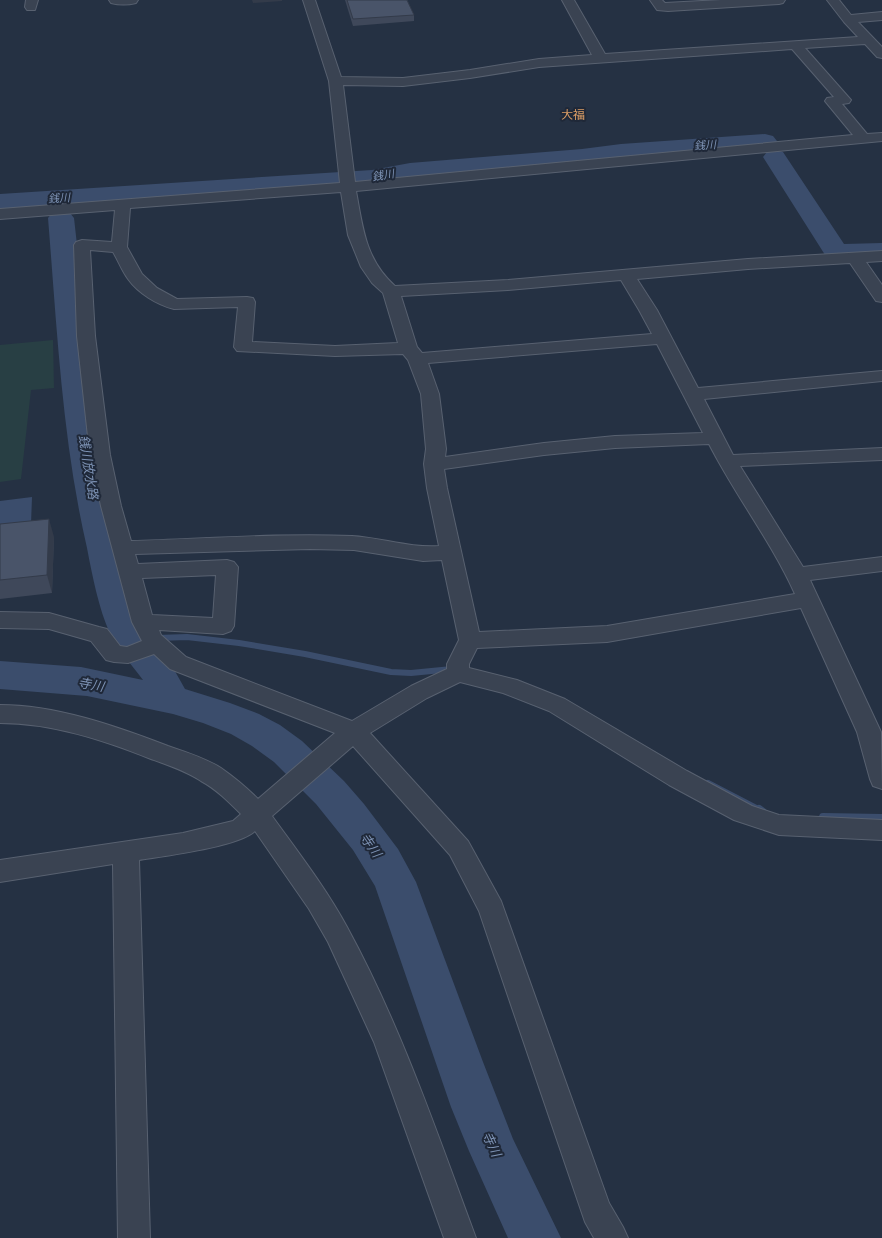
<svg xmlns="http://www.w3.org/2000/svg" width="882" height="1238" viewBox="0 0 882 1238" font-family="'Roboto Condensed','Noto Sans JP',sans-serif">
<rect width="100%" height="100%" fill="#253143"/>
<polygon fill="#283f44" points="53,340 54,388 31,390 21,479 0,482 0,345"/>
<polygon fill="#3b4d6c" points="32,497 31,524 0,528 0,501"/>
<g fill="none" stroke-linecap="round" stroke-linejoin="round">
<g stroke="#3b4d6c" stroke-width="6">
<polyline points="157,638 187,637 239,643 305,654 391,672 411,673 452,669"/>
<polyline points="708,783 760,810"/>
</g>
<g stroke="#3b4d6c" stroke-width="8">
<polyline points="759,809 763,812"/>
<polyline points="823,817 882,818"/>
</g>
<g fill="#3b4d6c" fill-rule="evenodd">
<polygon points="765,134 773,136 777,141 773,146 765,148 621,158 582,163 410,177 372,184 0,210 0,194 372,170 410,163 582,149 621,144"/>
<polygon points="775,150 783,152 844,244 882,243 882,259 836,260 827,258 763,157 767,152"/>
<path d="M61 210 70 213 74 218 97 424 115 526 128 576 146 632 172 666 185 689 230 703 259 714 280 725 302 741 344 781 364 804 398 849 416 882 483 1062 513 1139 561 1238H508L469 1151 451 1107 375 886 353 850 316 804 274 762 252 746 231 734 203 723 173 714 87 696 0 689V661L81 667 143 680C131 664 118 650 110 633 99 610 92 574 87 548 62 440 57 328 48 218L52 213Z"/>
</g>
<g stroke="#586170" stroke-width="2">
<g id="minor">
<polygon points="26,0 38,0 35,10 27,10 25,7"/>
<path d="M109 0H138L136 3C128 5 119 5 111 3Z"/>
<path d="M303 0H315L341 77 403 78 470 70 539 59 592 55 562 0H574L605 54 858 37 844 22 827 0H839L851 15 882 12V20L858 22 882 47V58L877 57 865 44 805 48 851 100 849 103 842 104 867 134 882 133V141L356 191C363 228 365 259 395 286L508 280 748 259 882 251V261L866 262 882 285V302L876 301 850 263 748 269 637 279 657 310 698 388 882 371V381L704 399 733 455 882 448V460L740 466 803 567 882 557V571L810 580 881 732 882 789 873 786 870 779 857 732 801 608 607 642 477 648 469 664V668L517 680 565 699 687 771 752 806 779 815 882 820V840L779 835 734 820 669 785 549 711 503 693 460 682 427 698 370 733 468 841 501 901 609 1203 623 1227 628 1238H594L585 1222 479 911 450 855 353 746 272 816C298 852 326 888 347 927 401 1026 437 1133 476 1238H444L374 1042 328 942 309 909 255 831C238 847 164 856 139 860L150 1238H118L113 864 0 882V860L183 833 233 821 241 814C229 802 216 789 201 781 186 771 168 765 151 759 103 740 52 723 0 723V705C56 705 116 726 168 746 186 752 205 758 221 768 234 777 247 788 258 799L335 733 170 669 154 654 128 663 114 662 106 660 91 641 49 629 0 628V612L49 613 99 627 107 629 120 646 127 647 142 641 132 622 101 506 90 455 77 336 74 245 76 242 82 240 112 242 115 210 0 219V209L340 183 329 81ZM792 49 834 97 827 98 825 101 853 135 355 182 343 85 403 86 470 78 539 67ZM341 192 348 235 361 267 372 283 383 293 398 343 335 346 252 342 255 302 253 298 247 297 177 299 157 288 142 274 127 247 130 208ZM90 250 113 252C118 260 122 271 128 279 138 293 157 305 174 309L238 307 234 347 237 351 335 356 403 354 408 360 421 394 426 449 424 464 427 488 439 546C410 548 382 538 352 536 279 533 204 539 131 541L121 506 110 455 95 336ZM621 280 639 310 652 334 422 353 417 347 401 296 508 290ZM657 344 703 433 615 436 544 443 445 457 446 449 439 394 428 363ZM709 444C735 495 771 541 795 594L607 626 479 632 447 488 444 469 544 455 615 448ZM310 549 354 550 423 561 442 560 459 640 447 664V669L411 686 352 721 186 657 161 635 159 630 223 634 231 631 234 626 238 567 234 562 227 560 138 564 135 554ZM216 575 213 618 152 615 142 578Z"/>
<polygon points="650,0 662,0 665,3 721,0 785,0 783,3 779,4 668,11 657,10"/>
</g>
</g>
<use href="#minor" fill="#3a4352" fill-rule="evenodd"/>
</g>
<g fill="#3f485a">
<polygon points="345,0 407,0 414,15 414,21 353,26"/>
<polygon points="0,524 54,537 52,593 0,599"/>
</g>
<g fill="#333b4a">
<polygon points="252,0 282,0 282,1 253,3"/>
<polygon points="49,519 54,537 52,593 47,575"/>
</g>
<g fill="#495469" stroke="#333b4a">
<polygon points="347,0 407,0 414,15 353,19"/>
<polygon points="49,519 47,575 0,580 0,524"/>
</g>
<g text-anchor="middle" stroke-width="4" stroke-linejoin="round" paint-order="stroke">
<g font-size="11" font-style="italic" fill="#7d92b4" stroke="#1f2838">
<text transform="translate(705 145) rotate(-4)" y="4">銭川</text>
<text transform="translate(383 175) rotate(-9)" y="4">銭川</text>
<text transform="translate(59 198) rotate(-4)" y="4">銭川</text>
</g>
<g font-size="12" fill="#da9d65" stroke="#1f2838">
<text x="573" y="119">大福</text>
</g>
<g font-size="13" font-style="italic" fill="#7d92b4" stroke="#1f2838">
<text transform="translate(89 467) rotate(81)" y="5">銭川放水路</text>
<text transform="translate(91 684) rotate(10)" y="5">寺川</text>
<text transform="translate(371 845) rotate(55)" y="5">寺川</text>
<text transform="translate(492 1144) rotate(65)" y="5">寺川</text>
</g>
</g>
</svg>
